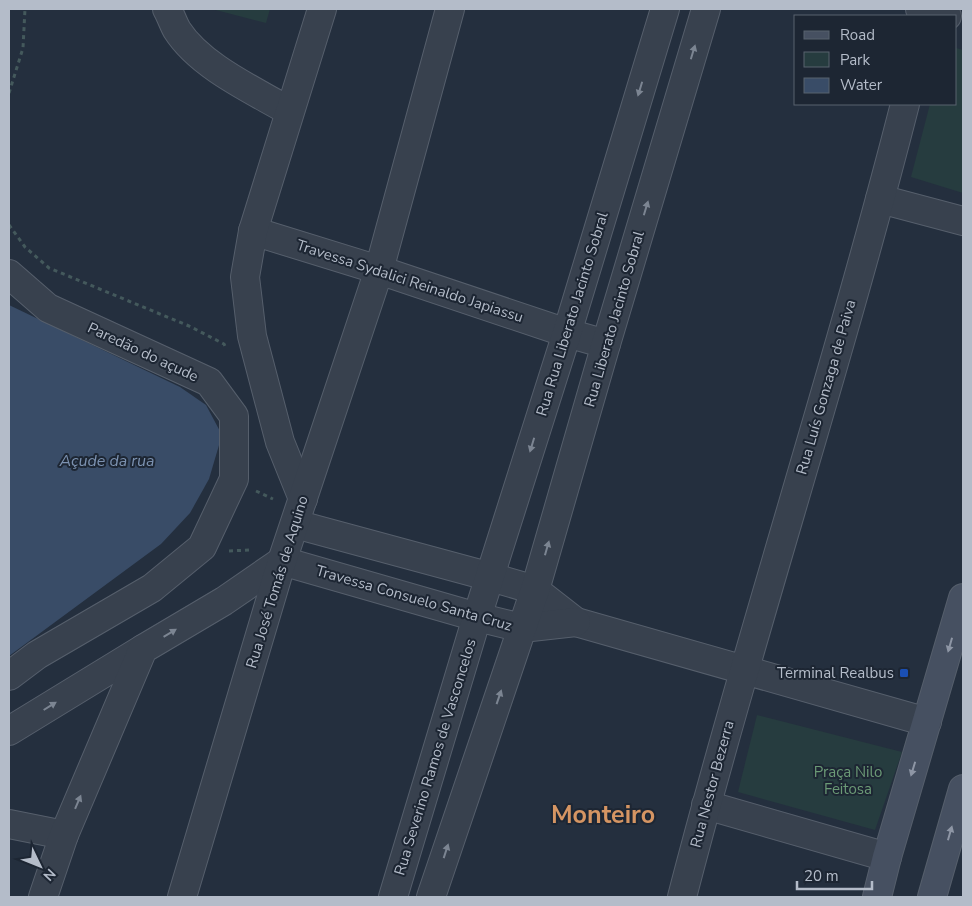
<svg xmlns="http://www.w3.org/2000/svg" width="972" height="906" viewBox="0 0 972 906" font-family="'Nunito Sans',sans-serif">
<rect width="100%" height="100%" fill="#242f3e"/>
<g fill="#263c3f">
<polygon points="212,9 270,9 266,23"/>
<polygon points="956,48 963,50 963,193 911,177 930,104 956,104"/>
<polygon points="757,715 902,752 875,830 738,792"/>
</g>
<polygon fill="#394c67" points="9,305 180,387 206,405 222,435 209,479 190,513 161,544 9,656"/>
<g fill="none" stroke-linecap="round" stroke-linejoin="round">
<g stroke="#565f6c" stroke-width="30">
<g id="street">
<path d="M167 9C171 16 173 23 177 30 200 66 253 90 289 111"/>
<polyline points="920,9 947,16"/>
<polyline points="880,199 963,221"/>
<polyline points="253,231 379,270 567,333 606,344"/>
<polyline points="9,274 48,308 209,382 234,416 234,479 202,547 152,588 37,655 9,676"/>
<polyline points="303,499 280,442 252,336 245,277 253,231 322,9"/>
<polyline points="295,524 491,577 535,590 576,622 927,722"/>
<polyline points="282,561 477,617 522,628 576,622"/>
<polyline points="9,731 143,649"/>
<polyline points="706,805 887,857"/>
<polyline points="9,824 64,835"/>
<polyline points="43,897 64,835 143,649 224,601 282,561"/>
<polyline points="182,897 282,561 379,270 450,9"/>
<polyline points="393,897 477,617 567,333 665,9"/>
<polyline points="431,897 535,590 606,344 706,9"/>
<path d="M682 897C751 631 837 370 905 104"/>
</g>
</g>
<g stroke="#565f6c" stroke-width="30">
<g id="secondary">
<polyline points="877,897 887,857 963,598"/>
<polyline points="932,897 963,789"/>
</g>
</g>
<g stroke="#44595c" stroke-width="3" stroke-dasharray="4 4" stroke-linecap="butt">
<polyline points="9,93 23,48 25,9"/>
<polyline points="9,225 25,247 49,268 189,326 224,344 226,348"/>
<polyline points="256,491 273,499"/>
<polyline points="229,551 250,550"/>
</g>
<use href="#street" stroke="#38414e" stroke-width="28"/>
<use href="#secondary" stroke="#465061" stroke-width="28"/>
</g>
<defs><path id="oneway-solid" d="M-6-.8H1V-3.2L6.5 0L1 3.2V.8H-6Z" transform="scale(1.25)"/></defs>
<g fill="#7c8592">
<use href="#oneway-solid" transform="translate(693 52) rotate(-73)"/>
<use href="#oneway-solid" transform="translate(640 89) rotate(107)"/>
<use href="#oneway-solid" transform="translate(646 208) rotate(-73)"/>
<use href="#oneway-solid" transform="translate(532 445) rotate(107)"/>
<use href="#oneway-solid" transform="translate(547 548) rotate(-74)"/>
<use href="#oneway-solid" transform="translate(170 633) rotate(-31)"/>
<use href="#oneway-solid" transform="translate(499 697) rotate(-71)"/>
<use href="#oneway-solid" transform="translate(50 706) rotate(-32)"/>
<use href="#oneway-solid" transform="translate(78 802) rotate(-67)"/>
<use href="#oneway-solid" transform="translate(446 851) rotate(-72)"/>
</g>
<g fill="#8e96a5">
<use href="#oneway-solid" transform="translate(950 645) rotate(106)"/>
<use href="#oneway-solid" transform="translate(913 769) rotate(107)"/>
<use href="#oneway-solid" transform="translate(950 833) rotate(-74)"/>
</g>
<rect fill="#1a4fb4" stroke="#1d2633" stroke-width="2" x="899" y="668" width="10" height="10" rx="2.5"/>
<g text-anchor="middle" stroke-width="4" stroke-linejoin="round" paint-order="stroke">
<g font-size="15" fill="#b4bcc9" stroke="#1d2633">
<text transform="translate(410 281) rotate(18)" y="5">Travessa Sydalici Reinaldo Japiassu</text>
<text transform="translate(572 314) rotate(-73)" y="5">Rua Rua Liberato Jacinto Sobral</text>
<text transform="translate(614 319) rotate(-74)" y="5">Rua Liberato Jacinto Sobral</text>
<text transform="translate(143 352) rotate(25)" y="5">Paredão do açude</text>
<text transform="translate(826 387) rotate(-74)" y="5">Rua Luís Gonzaga de Paiva</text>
<text transform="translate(277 582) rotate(-73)" y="5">Rua José Tomás de Aquino</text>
<text transform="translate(414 598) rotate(16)" y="5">Travessa Consuelo Santa Cruz</text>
<text transform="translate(435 757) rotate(-73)" y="5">Rua Severino Ramos de Vasconcelos</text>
<text transform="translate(712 784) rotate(-75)" y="5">Rua Nestor Bezerra</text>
</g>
<g font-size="15" fill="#b4bcc9" stroke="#1d2633" text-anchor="end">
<text x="894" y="678">Terminal Realbus</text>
</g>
<g font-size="15" fill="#6b9a76" stroke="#1d2633">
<text x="848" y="777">Praça Nilo<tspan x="848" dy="17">Feitosa</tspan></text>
</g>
<g font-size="16" font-style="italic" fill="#7c92b1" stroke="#1d2633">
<text x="107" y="466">Açude da rua</text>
</g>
<g font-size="25" font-weight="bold" fill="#d59563" stroke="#1d2633">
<text x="603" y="823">Monteiro</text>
</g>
</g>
<rect width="972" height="906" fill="none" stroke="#b4bcc9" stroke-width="20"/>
<rect x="794" y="15" width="162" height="90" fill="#1d2633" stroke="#59626f"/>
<rect x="804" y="31" width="25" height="8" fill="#465061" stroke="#59626f"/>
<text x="840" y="40" font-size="15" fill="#b4bcc9">Road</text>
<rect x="804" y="52" width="25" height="15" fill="#263c3f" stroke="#59626f"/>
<text x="840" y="65" font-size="15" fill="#b4bcc9">Park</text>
<rect x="804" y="78" width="25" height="15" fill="#394c67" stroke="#59626f"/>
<text x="840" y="90" font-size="15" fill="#b4bcc9">Water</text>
<g transform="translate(40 866) rotate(133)" stroke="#1d2633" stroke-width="4" paint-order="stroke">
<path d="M0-4L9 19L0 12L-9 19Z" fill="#b4bcc9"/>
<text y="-8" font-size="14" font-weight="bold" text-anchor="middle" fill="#b4bcc9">N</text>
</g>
<path d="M797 881v8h75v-8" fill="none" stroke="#b4bcc9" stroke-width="2.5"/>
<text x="804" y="881" font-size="15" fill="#b4bcc9" stroke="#1d2633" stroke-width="4" paint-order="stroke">20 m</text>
</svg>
